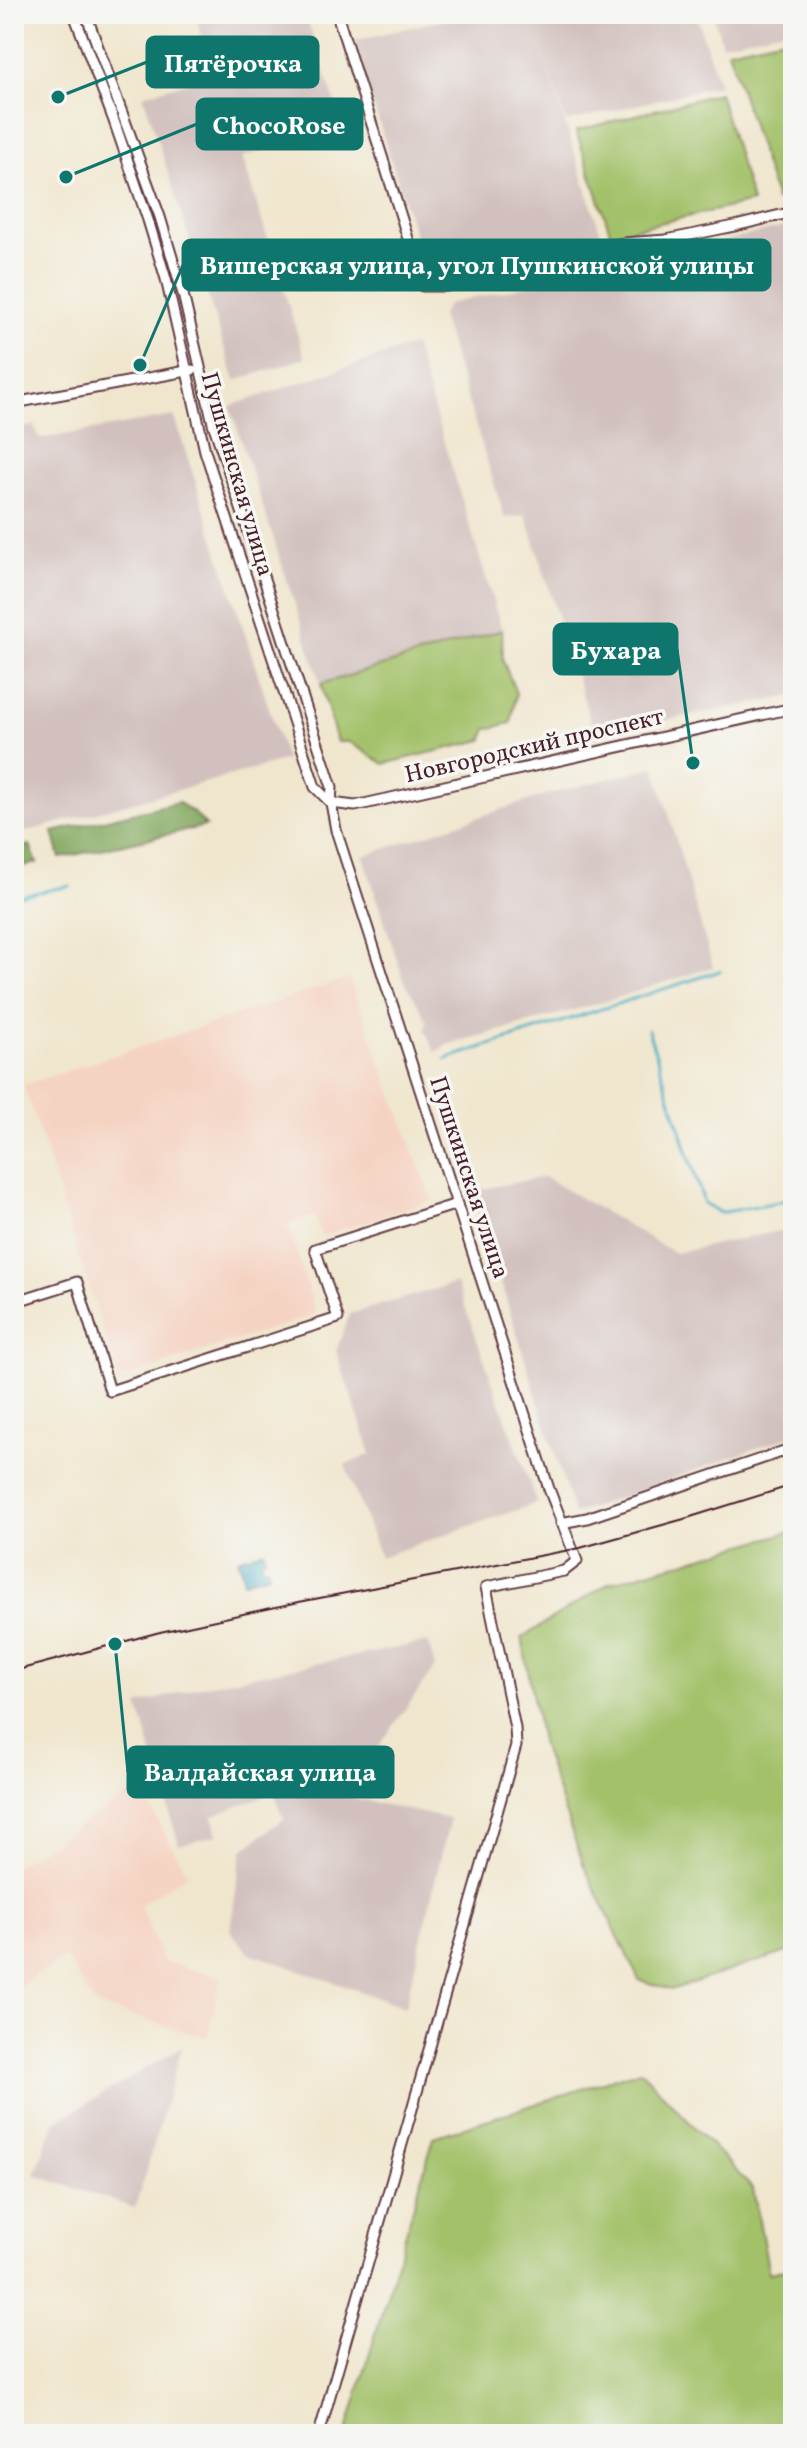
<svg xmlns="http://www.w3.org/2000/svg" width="807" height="2448" viewBox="0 0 807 2448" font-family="Vollkorn,serif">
<rect width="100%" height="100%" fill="#f6f6f2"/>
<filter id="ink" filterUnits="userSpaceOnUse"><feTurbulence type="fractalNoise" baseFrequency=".0125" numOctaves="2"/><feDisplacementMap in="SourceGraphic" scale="16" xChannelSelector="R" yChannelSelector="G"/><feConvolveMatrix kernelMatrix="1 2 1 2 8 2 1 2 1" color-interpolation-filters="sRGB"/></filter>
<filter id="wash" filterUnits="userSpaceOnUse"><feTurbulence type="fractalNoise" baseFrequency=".006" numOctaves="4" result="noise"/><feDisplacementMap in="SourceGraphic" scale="32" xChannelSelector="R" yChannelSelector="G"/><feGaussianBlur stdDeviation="1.8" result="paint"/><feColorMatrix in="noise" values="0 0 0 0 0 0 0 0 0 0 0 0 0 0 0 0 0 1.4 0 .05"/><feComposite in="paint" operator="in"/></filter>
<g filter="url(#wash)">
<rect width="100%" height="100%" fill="#f0e6ce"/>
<g fill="#f5d3c2">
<polygon points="349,978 432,1200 322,1236 315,1216 288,1225 316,1314 119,1379 24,1085"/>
<polygon points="139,1788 188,1874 140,1905 163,1961 221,1978 207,2038 95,2005 66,1957 14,1989 14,1867"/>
</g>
<g fill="#d1c0bd">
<polygon points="195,14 305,14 343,125 242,157 305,358 235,381 143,95 214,74"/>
<polygon points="466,14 696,14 719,85 566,122 537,37 604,243 440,279 427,273 353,41"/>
<polygon points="713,14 793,14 793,28 722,44"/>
<polygon points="793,225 793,696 618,729 596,739 526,515 505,518 441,316 448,304"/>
<polygon points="414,345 502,630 321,684 230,406"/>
<polygon points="174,416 286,760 14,835 14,432 34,425 40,439"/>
<polygon points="655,767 713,967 607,1001 447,1045 435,1052 425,1029 427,1021 403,978 363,856 545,795"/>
<polygon points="544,1177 675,1253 793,1228 793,1435 574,1514 472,1191"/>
<polygon points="456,1283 537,1503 380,1557 345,1465 371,1454 336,1351 350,1314"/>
<polygon points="428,1642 435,1667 344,1796 450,1819 405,2007 250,1953 230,1931 242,1850 284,1819 274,1792 213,1816 217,1835 179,1845 138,1705 201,1686"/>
<polygon points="182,2047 135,2208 35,2175 54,2123"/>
</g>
<g fill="#a3c169" stroke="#76704a" stroke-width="2">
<polygon points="793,36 793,196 776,200 728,50"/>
<polygon points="719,93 752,202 611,234 576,131"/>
<polygon points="502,630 503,661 516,693 511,723 487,729 483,740 384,764 349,742 337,742 321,684"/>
<polygon points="793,1531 793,1950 671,1990 639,1980 584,1866 542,1747 522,1638 609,1583"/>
<polygon points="640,2070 753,2189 769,2273 793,2268 793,2434 346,2434 434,2137"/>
</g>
<g fill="#82a75d" stroke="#666344" stroke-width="2">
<polygon points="178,802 194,813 206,826 60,858 53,832"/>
<polygon points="30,845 37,863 14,869 14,849"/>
</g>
<polygon fill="#42aac2" stroke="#466476" stroke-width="2" points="264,1550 266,1557 261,1562 262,1567 267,1567 269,1574 244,1581 238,1559"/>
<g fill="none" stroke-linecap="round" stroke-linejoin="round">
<g stroke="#42aac2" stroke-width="3">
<polyline points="14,897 70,886"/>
<polyline points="648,1030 704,1203 720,1213 793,1199"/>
<polyline points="446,1059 720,971"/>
</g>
</g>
</g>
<g filter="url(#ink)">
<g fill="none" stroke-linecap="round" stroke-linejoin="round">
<g stroke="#633d43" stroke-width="13">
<g id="minor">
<polyline points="74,14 114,121 148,220 166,279 205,451 315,787 331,803"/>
<polyline points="86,14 160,217 183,294 213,423 332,787 331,803 336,830 549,1489 577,1561 564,1571 486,1587 515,1728 516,1746 319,2434"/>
<polyline points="337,14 423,286 447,286 624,243 666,240 735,226 793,212"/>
<polyline points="14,403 192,370"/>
<polyline points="331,803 355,806 793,708"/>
<polyline points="14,1302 77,1282 110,1391 338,1318 315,1249 457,1204"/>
<polyline points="561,1523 587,1518 793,1448"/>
</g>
</g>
<use href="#minor" stroke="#fff" stroke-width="9"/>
<polyline stroke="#4a1f2b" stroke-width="2" points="14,1671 160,1632 299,1602 580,1548 684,1519 793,1485"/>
</g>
</g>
<g text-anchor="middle" stroke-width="7" stroke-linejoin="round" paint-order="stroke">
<g font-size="24" fill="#4a1f2b" stroke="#f6f6f2">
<text transform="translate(238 474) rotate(74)" y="8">Пушкинская улица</text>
<text transform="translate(534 745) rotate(-13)" y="8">Новгородский проспект</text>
<text transform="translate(470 1177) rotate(72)" y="8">Пушкинская улица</text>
</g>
</g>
<path fill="none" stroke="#0f766e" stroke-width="3" d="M58 97L147 62M66 177L197 124M140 365L183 265M693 763L677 649M115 1644L128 1772"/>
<g fill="#0f766e" stroke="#f6f6f2" stroke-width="3">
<circle cx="58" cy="97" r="8"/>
<circle cx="66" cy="177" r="8"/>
<circle cx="140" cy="365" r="8"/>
<circle cx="693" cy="763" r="8"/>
<circle cx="115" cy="1644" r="8"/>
</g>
<g fill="#0f766e" stroke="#0f766e" stroke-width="3">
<rect x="147" y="37" width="171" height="50" rx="8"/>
<rect x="197" y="99" width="165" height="50" rx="8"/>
<rect x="183" y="240" width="587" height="50" rx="8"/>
<rect x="554" y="624" width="123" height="50" rx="8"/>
<rect x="128" y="1747" width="265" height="50" rx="8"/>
</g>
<g font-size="26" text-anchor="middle" font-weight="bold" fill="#fff">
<text x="233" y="72">Пятёрочка</text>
<text x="279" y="134">ChocoRose</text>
<text x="477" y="274">Вишерская улица, угол Пушкинской улицы</text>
<text x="616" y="659">Бухара</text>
<text x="260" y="1781">Валдайская улица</text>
</g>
<rect width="807" height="2448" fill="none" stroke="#f6f6f2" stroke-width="48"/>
</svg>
